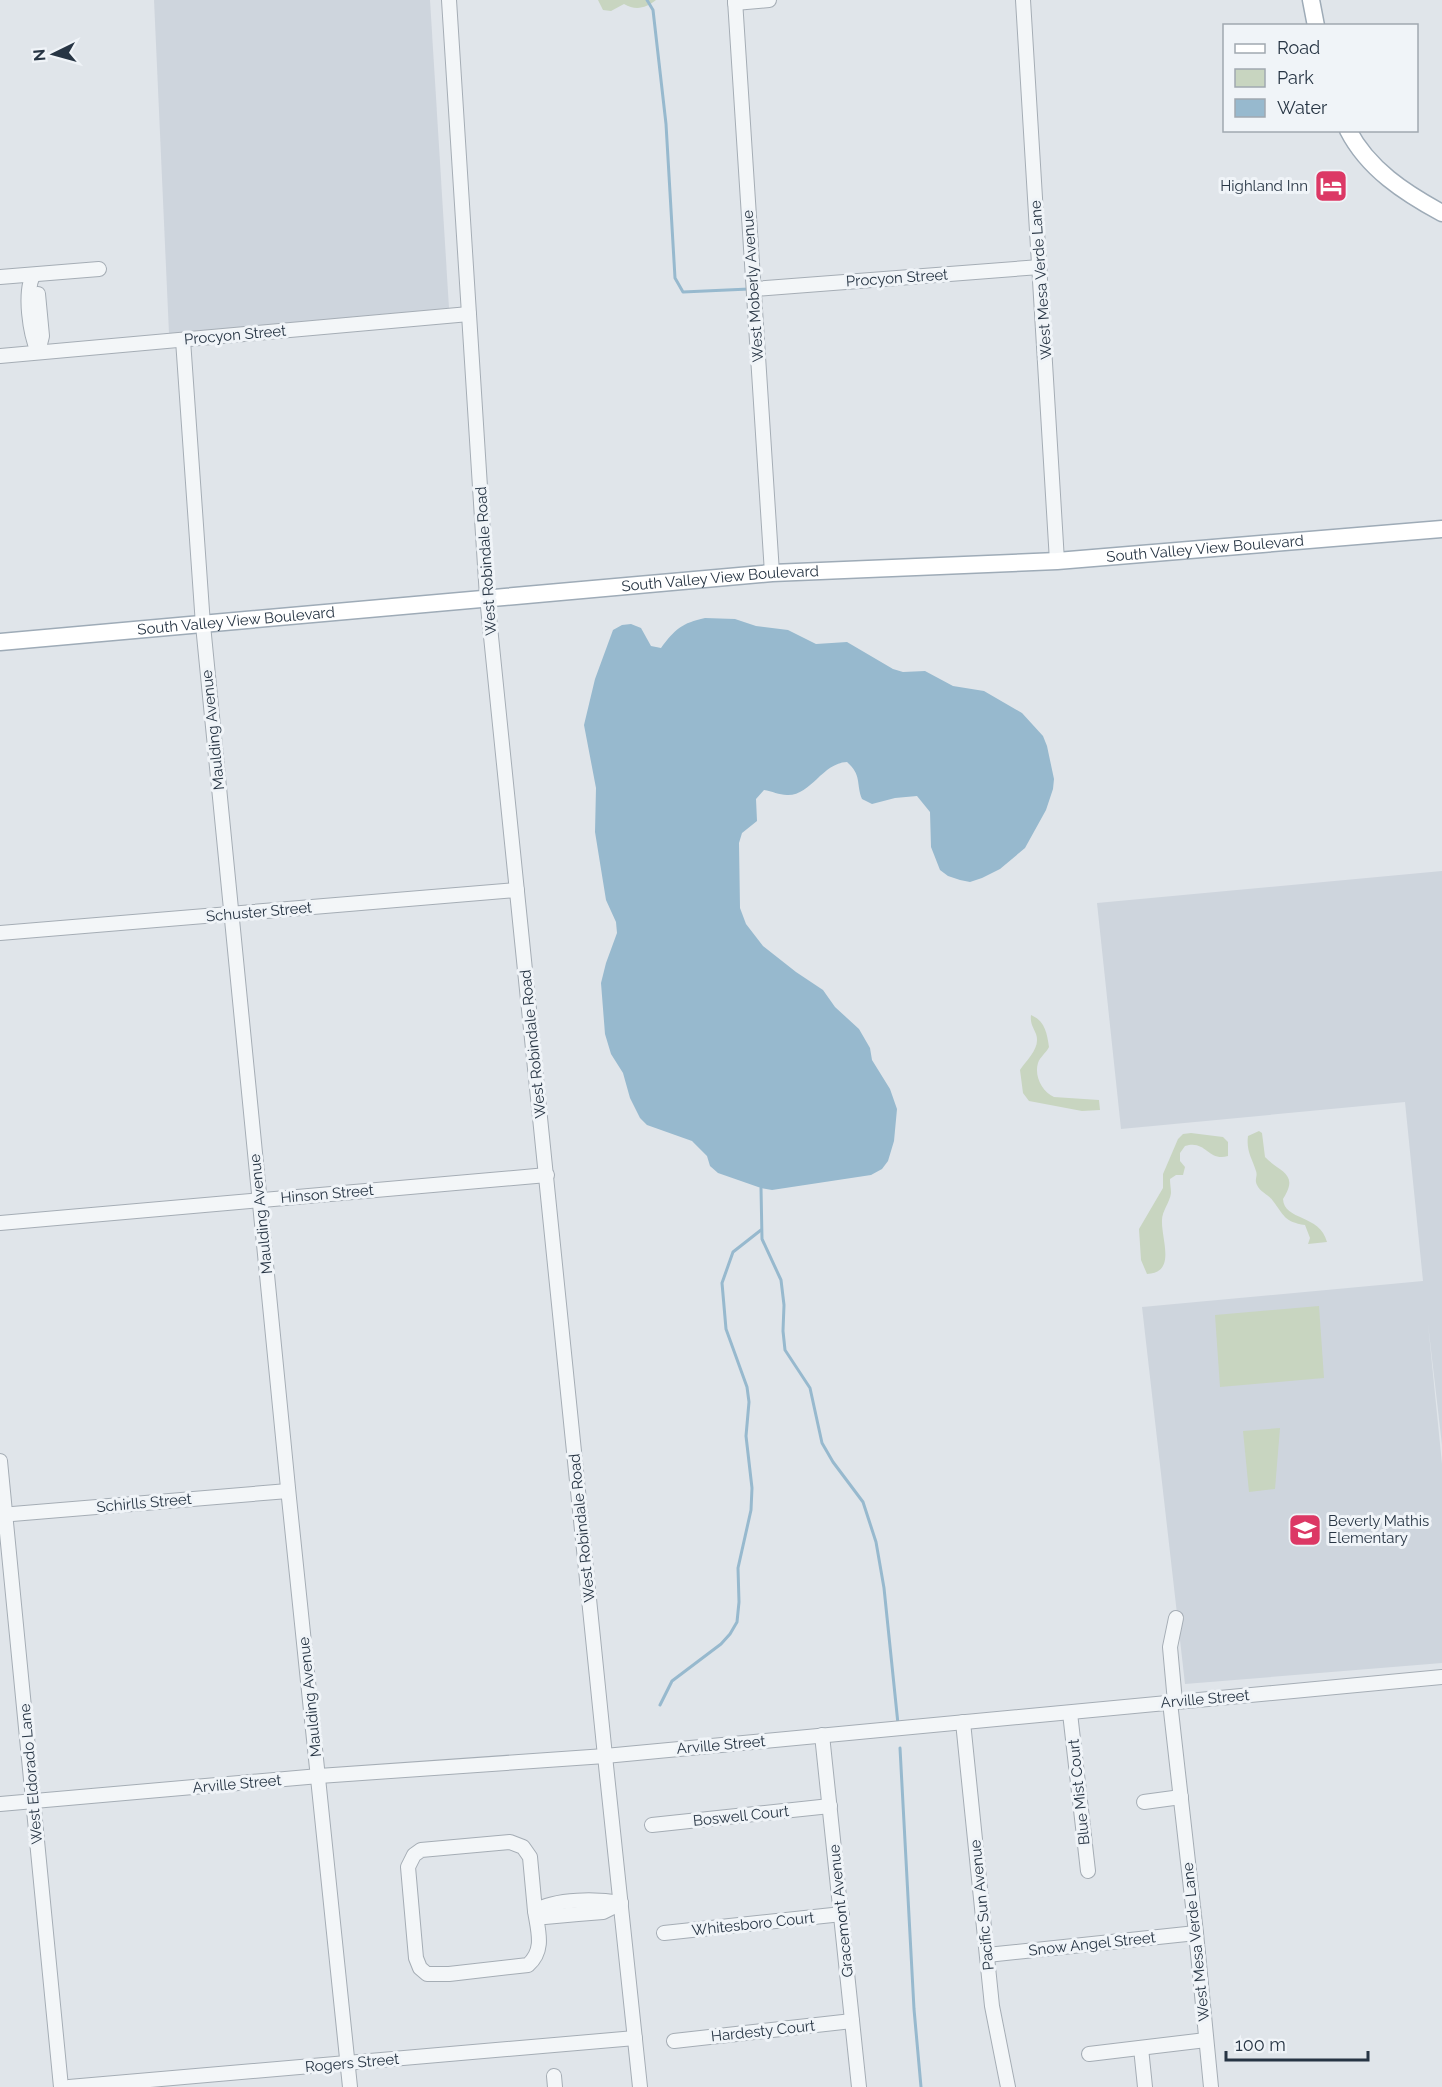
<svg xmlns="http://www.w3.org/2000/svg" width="1442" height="2087" viewBox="0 0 1442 2087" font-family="Raleway,sans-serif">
<rect width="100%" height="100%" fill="#e0e5ea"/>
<g fill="#ced5dd">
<polygon points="154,0 430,0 449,308 169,334"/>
<polygon points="1442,871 1442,1445 1428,1324 1442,1464 1442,1663 1185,1684 1142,1307 1423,1281 1405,1102 1121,1129 1097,903"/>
</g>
<g fill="#c8d5c0">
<path d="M598 0H656C646 8 636 11 624 4L611 11 603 10Z"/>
<path d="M1031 1015C1045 1021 1047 1033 1049 1047 1046 1053 1040 1057 1038 1063 1034 1076 1042 1092 1054 1097L1099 1100 1100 1110 1082 1111 1029 1101 1023 1093 1020 1070C1027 1059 1041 1048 1036 1034 1033 1027 1030 1023 1031 1015Z"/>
<path d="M1259 1131 1262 1133 1265 1157C1279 1172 1300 1173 1283 1199 1284 1221 1320 1214 1327 1242L1308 1244 1310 1238 1305 1225C1284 1222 1284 1215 1273 1201 1268 1194 1260 1192 1257 1185 1254 1179 1258 1177 1256 1171 1252 1158 1246 1151 1248 1136Z"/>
<path d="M1191 1133 1223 1137 1228 1142V1156C1208 1162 1206 1139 1185 1146L1180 1153V1161L1185 1167 1183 1175H1176L1170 1179C1170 1184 1171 1189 1171 1193 1170 1202 1162 1211 1162 1220 1161 1239 1177 1273 1147 1274L1141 1260 1139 1229 1163 1188V1174L1178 1139 1183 1134Z"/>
<polygon points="1319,1306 1324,1378 1220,1387 1215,1315"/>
<polygon points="1280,1428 1275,1489 1249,1492 1243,1431"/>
</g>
<path fill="#97b9ce" d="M705 618 735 619 756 626 788 630 816 644 847 642 893 669 903 672 925 671 953 686 984 691 1022 713 1043 736 1047 746 1054 779 1053 789 1046 810 1025 848 1000 869 982 878 970 882 960 880 948 876 940 870 931 847 930 812 917 796 895 798 872 804 862 799C856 784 862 775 847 762 822 763 811 796 787 795 779 795 772 791 764 790L756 799 757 821 742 833 739 843 740 908 746 924 763 946 796 972 823 990 835 1007 859 1029 870 1048 872 1060 890 1089 897 1109 894 1141 888 1161 882 1169 871 1175 772 1190 761 1188 718 1173 710 1166 707 1156 692 1141 647 1125 640 1118 630 1098 623 1073 611 1054 605 1034 601 983 606 963 617 933 616 922 606 900 595 832 596 788 584 725 595 679 613 630 622 625 631 624 641 628 651 646 661 648C675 629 682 623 705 618Z"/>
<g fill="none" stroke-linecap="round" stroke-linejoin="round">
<g stroke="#97b9ce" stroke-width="3">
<polyline points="647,0 653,10 666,124 675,278 683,292 749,289"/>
<polyline points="761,1188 762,1239 781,1280 784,1305 783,1331 785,1350 810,1388 822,1443 833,1462 863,1502 876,1542 884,1588 898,1724"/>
<polyline points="660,1705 672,1681 721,1644 730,1634 737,1622 739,1602 738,1568 751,1510 752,1488 746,1436 749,1402 747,1387 726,1329 722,1283 733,1252 761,1230"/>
<polyline points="900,1748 914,2009 921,2087"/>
</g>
<g stroke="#a5adb5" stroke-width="16">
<g id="minor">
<polyline points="449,0 487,597 605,1756 640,2087"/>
<polyline points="735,0 772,573"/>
<polyline points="1023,0 1057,561"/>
<polyline points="735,3 769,0"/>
<path d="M33 275C24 294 30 333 38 352"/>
<polyline points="0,277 99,269"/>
<polyline points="754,289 1040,267"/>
<polyline points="38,294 42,336 38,352"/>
<polyline points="183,340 203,625 289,1498 350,2087"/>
<polyline points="0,356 469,314"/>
<polyline points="0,933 517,890"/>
<polyline points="0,1223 547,1175"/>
<polyline points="0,1461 61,2087"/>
<polyline points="0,1515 288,1491"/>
<polyline points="1170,1702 1196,1933 1211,2087"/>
<polyline points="1175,1702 1170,1647 1176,1618"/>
<polyline points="1070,1713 1088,1871"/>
<polyline points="963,1722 992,2006 1008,2087"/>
<polyline points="822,1735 859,2087"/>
<polyline points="1144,1802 1181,1797"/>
<polyline points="0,1804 319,1776 605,1756 1442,1677"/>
<polyline points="652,1825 830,1806"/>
<path d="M535 1911C538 1931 545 1950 528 1965L449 1974H427L420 1968 416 1958 408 1867 414 1855 421 1850 510 1842 523 1847 530 1857 535 1911 545 1917 578 1914 603 1912 621 1903"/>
<path d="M535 1911C556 1898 598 1899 621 1903"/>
<polyline points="664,1933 842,1914"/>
<polyline points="987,1955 1196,1933"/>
<polyline points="674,2041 852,2021"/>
<polyline points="1141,2048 1145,2087"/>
<polyline points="1089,2054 1206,2040"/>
<polyline points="554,2076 555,2087"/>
<polyline points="69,2087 635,2038"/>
</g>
</g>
<g stroke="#9eabb7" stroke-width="19">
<g id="major">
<polyline points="1311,0 1316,26"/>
<path d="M1348 130C1368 169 1405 193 1442 213"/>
<path id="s1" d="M0 642 772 573 1057 561 1442 529"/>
</g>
</g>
<use href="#minor" stroke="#f3f6f8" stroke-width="14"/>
<use href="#major" stroke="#fff" stroke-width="16"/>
</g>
<defs>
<g id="hotel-square" transform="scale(1.725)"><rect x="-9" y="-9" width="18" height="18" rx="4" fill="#dc3865" stroke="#f0f4f8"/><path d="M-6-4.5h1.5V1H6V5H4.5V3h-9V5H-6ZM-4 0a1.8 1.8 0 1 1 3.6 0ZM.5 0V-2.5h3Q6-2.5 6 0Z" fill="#fff"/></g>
<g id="school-square" transform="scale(1.725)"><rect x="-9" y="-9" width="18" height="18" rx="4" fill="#dc3865" stroke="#f0f4f8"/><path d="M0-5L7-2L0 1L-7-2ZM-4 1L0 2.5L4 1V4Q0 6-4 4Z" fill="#fff"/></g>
</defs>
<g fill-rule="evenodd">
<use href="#hotel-square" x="1331" y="186"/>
<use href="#school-square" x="1305" y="1530"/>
</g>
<g text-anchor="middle" stroke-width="6" stroke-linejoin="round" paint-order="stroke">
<g font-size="15" fill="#273544" stroke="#f0f4f8" text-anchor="end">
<text x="1308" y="191">Highland Inn</text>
<text x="1328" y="1526" text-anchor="start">Beverly Mathis<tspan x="1328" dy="17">Elementary</tspan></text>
</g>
<g font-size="15" fill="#273544" stroke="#f0f4f8">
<text transform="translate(897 278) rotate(-4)" y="5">Procyon Street</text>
<text transform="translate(1041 280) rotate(-94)" y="5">West Mesa Verde Lane</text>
<text transform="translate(753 286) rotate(-94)" y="5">West Moberly Avenue</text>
<text transform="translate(235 335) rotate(-5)" y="5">Procyon Street</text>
<text dy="5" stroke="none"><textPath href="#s1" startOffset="1209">South Valley View Boulevard</textPath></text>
<text transform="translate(486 561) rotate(-94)" y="5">West Robindale Road</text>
<text dy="5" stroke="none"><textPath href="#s1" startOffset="723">South Valley View Boulevard</textPath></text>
<text dy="5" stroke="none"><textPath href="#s1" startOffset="237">South Valley View Boulevard</textPath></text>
<text transform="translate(213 730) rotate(-96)" y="5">Maulding Avenue</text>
<text transform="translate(259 912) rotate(-5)" y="5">Schuster Street</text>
<text transform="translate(533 1044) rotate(-96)" y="5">West Robindale Road</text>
<text transform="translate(327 1194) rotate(-5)" y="5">Hinson Street</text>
<text transform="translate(261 1214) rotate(-96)" y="5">Maulding Avenue</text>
<text transform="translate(144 1503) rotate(-5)" y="5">Schirlls Street</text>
<text transform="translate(582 1528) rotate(-96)" y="5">West Robindale Road</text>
<text transform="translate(310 1697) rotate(-96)" y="5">Maulding Avenue</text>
<text transform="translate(1205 1699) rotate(-5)" y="5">Arville Street</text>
<text transform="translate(721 1745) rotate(-5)" y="5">Arville Street</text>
<text transform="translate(31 1774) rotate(-95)" y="5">West Eldorado Lane</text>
<text transform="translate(237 1784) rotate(-5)" y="5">Arville Street</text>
<text transform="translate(1079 1792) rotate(-96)" y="5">Blue Mist Court</text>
<text transform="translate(741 1816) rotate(-6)" y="5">Boswell Court</text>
<text transform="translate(982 1905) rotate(-96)" y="5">Pacific Sun Avenue</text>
<text transform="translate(841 1911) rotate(-96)" y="5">Gracemont Avenue</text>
<text transform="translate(753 1924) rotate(-6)" y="5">Whitesboro Court</text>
<text transform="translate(1196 1942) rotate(-96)" y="5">West Mesa Verde Lane</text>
<text transform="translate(1092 1944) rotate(-6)" y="5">Snow Angel Street</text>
<text transform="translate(763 2031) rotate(-6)" y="5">Hardesty Court</text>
<text transform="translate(352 2063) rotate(-5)" y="5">Rogers Street</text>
</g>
</g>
<rect x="1223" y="24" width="195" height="108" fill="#f0f4f8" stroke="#a0a8b0" stroke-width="1.5"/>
<rect x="1235" y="44" width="30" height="9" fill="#ffffff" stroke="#a0a8b0" stroke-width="1.5"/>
<text x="1277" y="54" font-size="18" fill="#273544">Road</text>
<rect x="1235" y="69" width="30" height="18" fill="#c8d5c0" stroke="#a0a8b0" stroke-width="1.5"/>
<text x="1277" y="84" font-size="18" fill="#273544">Park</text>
<rect x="1235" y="99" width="30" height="18" fill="#97b9ce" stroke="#a0a8b0" stroke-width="1.5"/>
<text x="1277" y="114" font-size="18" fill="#273544">Water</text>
<g transform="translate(54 54) rotate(265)" stroke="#f0f4f8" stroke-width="4.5" paint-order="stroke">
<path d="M0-4.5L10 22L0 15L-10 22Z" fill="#273544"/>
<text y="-9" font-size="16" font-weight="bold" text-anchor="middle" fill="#273544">N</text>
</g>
<path d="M1226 2051v9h142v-9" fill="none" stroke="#273544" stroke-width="3"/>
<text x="1235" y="2051" font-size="18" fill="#273544" stroke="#f0f4f8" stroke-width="4.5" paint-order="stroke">100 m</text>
</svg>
